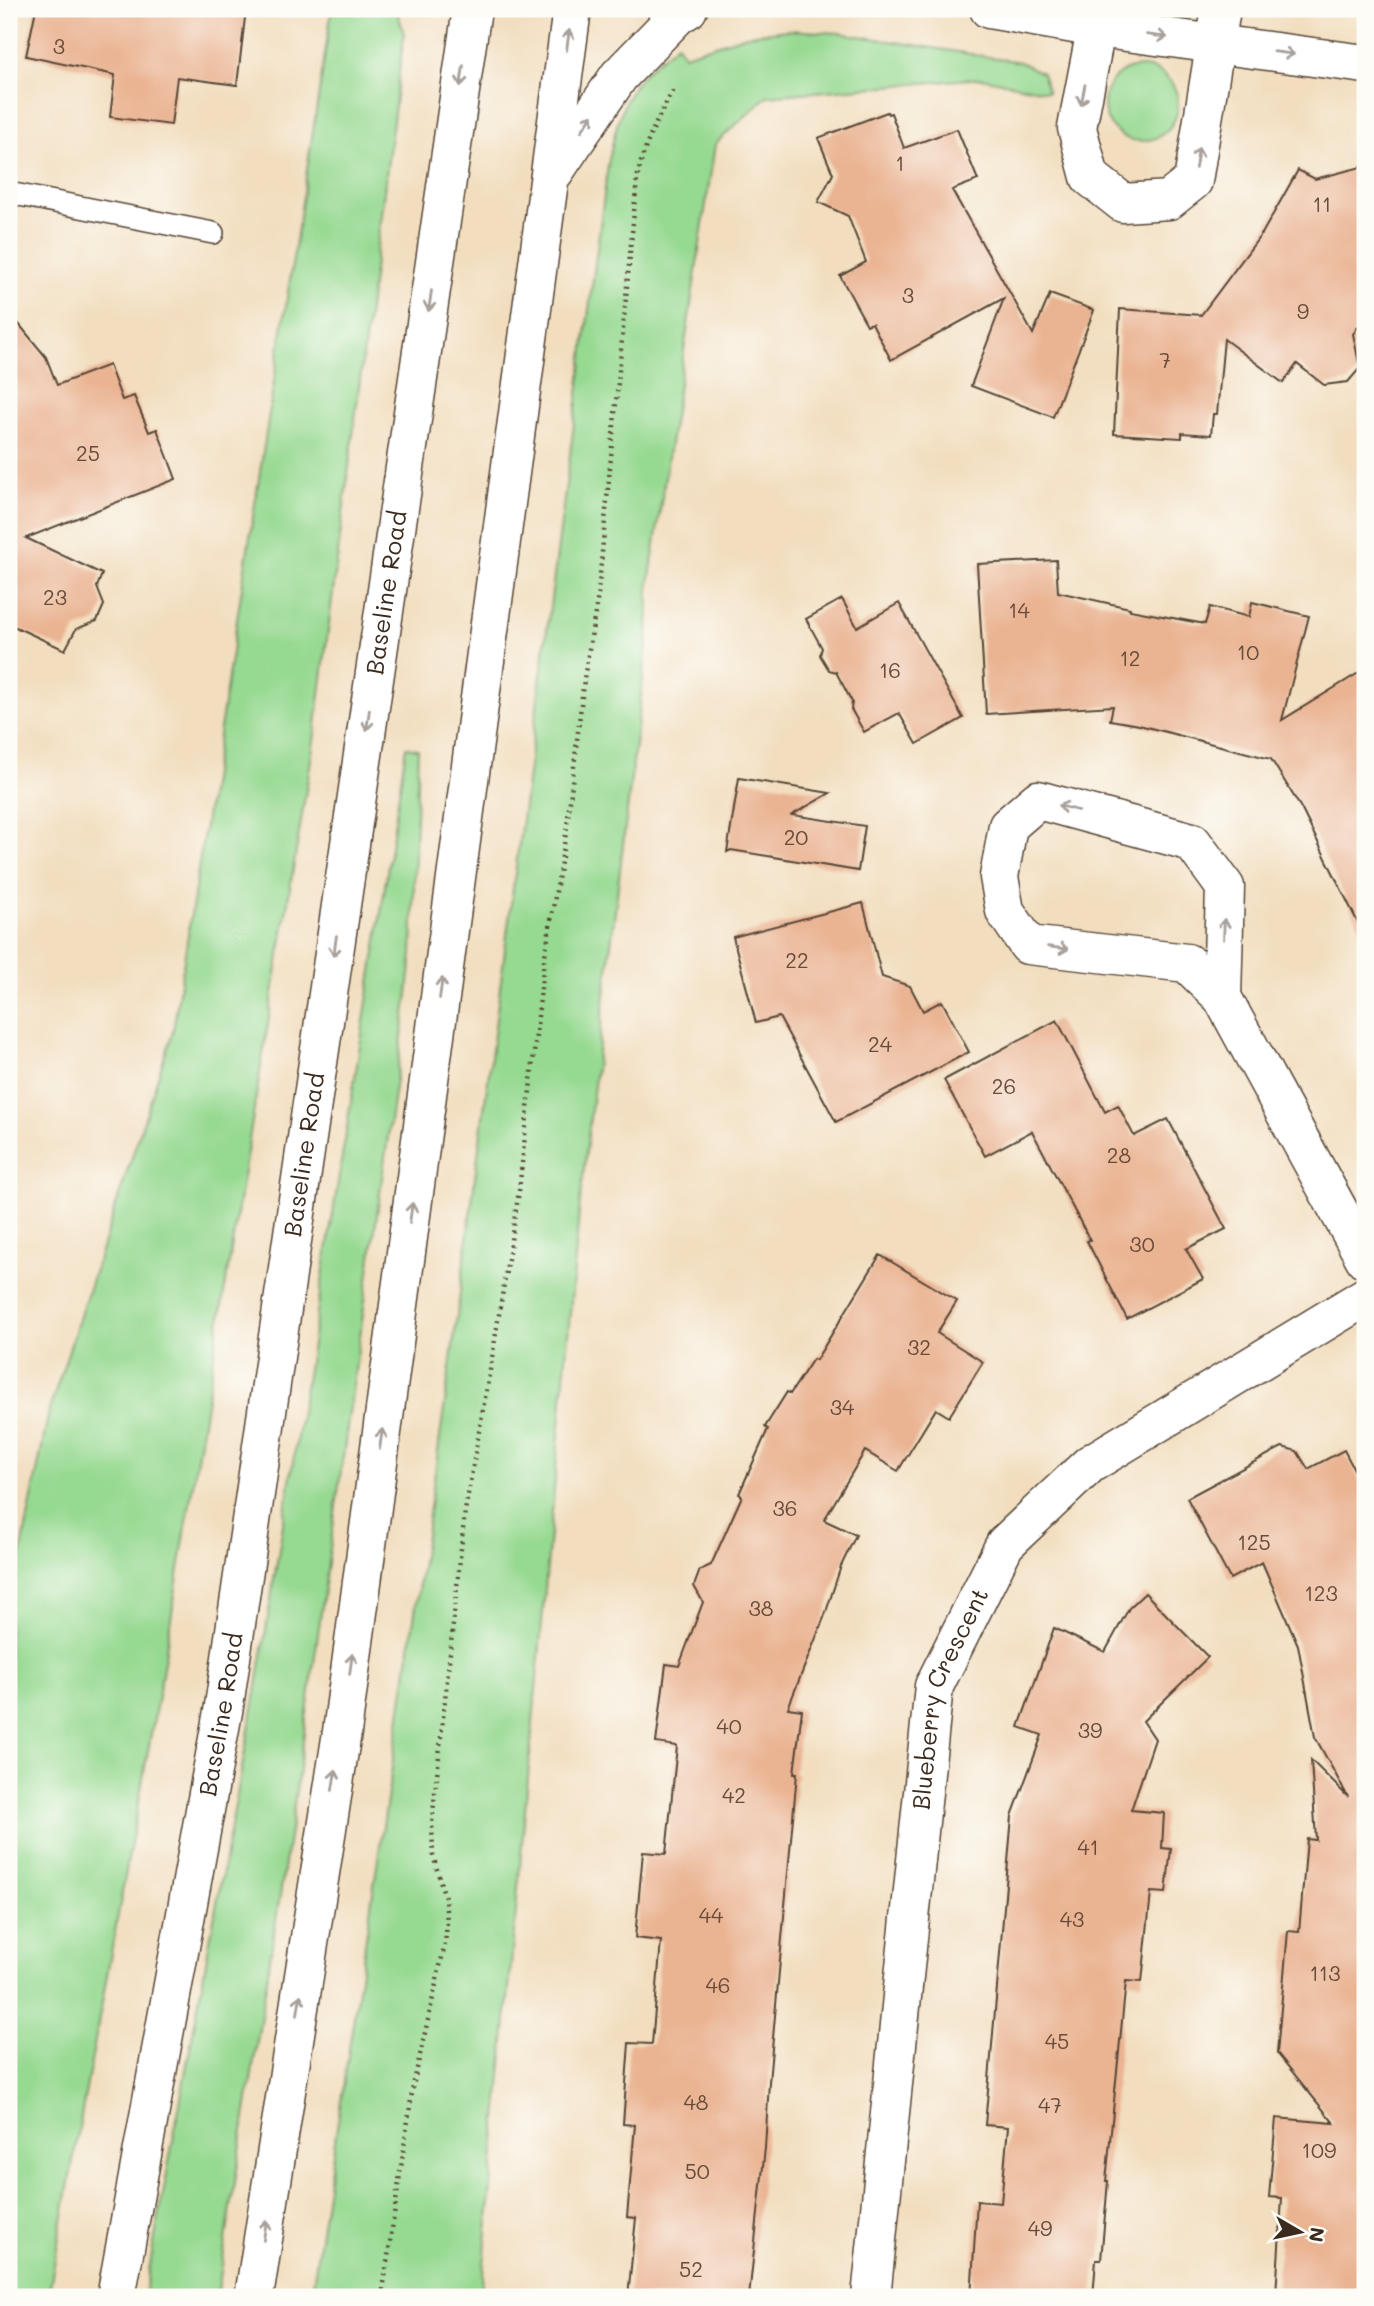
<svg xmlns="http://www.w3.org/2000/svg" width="1374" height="2306" viewBox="0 0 1374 2306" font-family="Mali,sans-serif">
<rect width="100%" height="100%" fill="#fdfcf7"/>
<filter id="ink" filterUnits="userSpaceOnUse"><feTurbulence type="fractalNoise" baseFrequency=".0143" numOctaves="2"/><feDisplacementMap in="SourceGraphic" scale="14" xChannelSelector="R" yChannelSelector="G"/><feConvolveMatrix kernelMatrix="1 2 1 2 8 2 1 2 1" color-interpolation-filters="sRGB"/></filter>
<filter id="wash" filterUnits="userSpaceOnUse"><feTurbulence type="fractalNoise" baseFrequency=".00686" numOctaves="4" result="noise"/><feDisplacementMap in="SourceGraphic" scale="28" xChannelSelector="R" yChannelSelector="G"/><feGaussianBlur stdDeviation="1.57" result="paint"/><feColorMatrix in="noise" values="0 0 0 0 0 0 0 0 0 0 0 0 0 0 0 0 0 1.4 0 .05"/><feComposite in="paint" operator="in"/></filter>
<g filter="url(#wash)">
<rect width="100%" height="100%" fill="#f2debf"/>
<g fill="#96d991" stroke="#688258" stroke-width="2">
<polygon points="332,9 397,10 404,34 314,741 161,1680 48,2297 9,2297 9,1615 49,1411 173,1031"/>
<path d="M787 30 840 33 1020 62 1042 73 1048 92 982 78 767 96 715 144 649 584 648 637 580 1202 481 2297H311L404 1689 453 1346 608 165C614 136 620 101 640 78 651 65 665 55 677 44L684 55 747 35Z"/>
<circle cx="1141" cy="104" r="37"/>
<polygon points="406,747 418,749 412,954 408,994 293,1812 217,2297 144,2297 256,1692 376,946"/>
</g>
<g id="blocks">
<g fill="#eab392">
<polygon points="36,9 246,9 237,85 177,77 171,125 110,117 115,75 26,56"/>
<polygon points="887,112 888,114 891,113 904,148 957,129 978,180 952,190 1033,334 1050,294 1094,310 1053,417 971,386 1004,298 891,360 872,323 867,325 840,276 866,262 848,216 818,202 833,174 818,138"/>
<polygon points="1365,166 1365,317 1353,334 1360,368 1348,382 1324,385 1297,364 1283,383 1224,339 1217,414 1213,414 1211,435 1182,433 1182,438 1114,434 1120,309 1201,315 1263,232 1298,170 1315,179"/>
<polygon points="9,312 46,357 57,385 109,365 122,400 134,396 149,432 157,429 176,479 26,538 102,574 97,587 104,605 97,621 76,629 65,650 9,624"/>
<polygon points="1056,560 1058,592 1130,608 1130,610 1205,624 1210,607 1249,617 1252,602 1309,616 1282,720 1365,669 1365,937 1301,808 1271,759 1139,725 1110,720 1113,706 986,714 977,564"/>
<polygon points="842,599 857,627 899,603 963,718 917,744 899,713 864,732 851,709 852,702 836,672 829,670 820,655 822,648 806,619"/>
<polygon points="739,778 830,793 792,815 865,826 858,871 731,850 727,852"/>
<polygon points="863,903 882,977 910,986 923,1011 942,1001 969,1052 836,1122 779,1017 756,1023 733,937"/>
<polygon points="1057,1020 1105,1112 1118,1105 1134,1136 1168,1119 1226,1229 1186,1249 1203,1279 1127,1319 1087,1241 1090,1240 1032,1131 985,1156 944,1080"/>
<polygon points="880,1255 957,1301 937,1333 983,1362 949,1417 936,1409 898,1471 865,1451 824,1520 856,1535 841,1566 825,1615 788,1708 802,1710 794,1773 797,1773 769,2082 765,2148 749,2297 628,2297 636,2218 627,2217 635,2125 623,2124 629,2043 652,2044 661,1941 635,1938 643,1852 666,1854 677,1746 656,1743 666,1664 679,1666 703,1602 694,1586 700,1570 711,1565 742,1496 739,1494 768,1429 765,1427 787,1392 790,1394 813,1359 816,1360"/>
<polygon points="1282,1447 1297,1451 1308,1469 1344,1450 1365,1490 1365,2189 1359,2252 1365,2253 1365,2297 1276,2295 1282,2198 1269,2197 1276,2118 1334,2123 1277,2053 1288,1931 1299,1932 1307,1839 1316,1840 1311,1760 1348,1797 1315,1737 1298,1645 1262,1562 1230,1579 1187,1498"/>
<polygon points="1145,1593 1208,1657 1143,1721 1155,1739 1131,1810 1164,1813 1162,1848 1171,1849 1166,1893 1151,1892 1142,1982 1126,1981 1106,2181 1108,2181 1101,2260 1096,2260 1093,2297 971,2297 977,2201 1001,2203 1008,2127 985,2125 1012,1816 1042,1735 1019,1727 1054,1628 1105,1652 1129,1608"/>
</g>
</g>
</g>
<g filter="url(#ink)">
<use href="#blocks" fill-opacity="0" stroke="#564536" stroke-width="2"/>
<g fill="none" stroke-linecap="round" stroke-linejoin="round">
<g stroke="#564536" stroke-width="24">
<polyline id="service" points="9,193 213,233"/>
</g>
<g stroke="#564536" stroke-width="41">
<g id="minor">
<polyline points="1100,9 1077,128 1090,177 1123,203 1169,200 1193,181 1221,9"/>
<polyline points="1222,997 1225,887 1192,842 1038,800 1008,826 999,877 1005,911 1028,945 1187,963 1222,997 1365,1259"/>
<path id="s1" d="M871 2297 934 1686 1005 1544 1090 1464 1365 1297"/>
</g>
</g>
<g stroke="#564536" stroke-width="41">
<polyline id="tertiary" points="989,9 1097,28 1365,64"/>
</g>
<g stroke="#564536" stroke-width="41">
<g id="secondary">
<polyline points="554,172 619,76 677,16 688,9"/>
<path id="s2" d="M116 2297 224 1706 472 9"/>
<polyline points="254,2297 342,1732 572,9"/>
</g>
</g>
<path stroke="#564536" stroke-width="4.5" stroke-dasharray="2 5" stroke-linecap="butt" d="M382 2297 413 2086 445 1944 447 1922 445 1898 433 1855 432 1822 465 1511 491 1364 519 1191 544 961 567 827 584 679 598 595 637 180C643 145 658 118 675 87"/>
<use href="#service" stroke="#fff" stroke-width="21"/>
<use href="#minor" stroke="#fff" stroke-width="38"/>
<use href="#tertiary" stroke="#fff" stroke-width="38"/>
<use href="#secondary" stroke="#fff" stroke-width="38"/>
</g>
<defs><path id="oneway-shaft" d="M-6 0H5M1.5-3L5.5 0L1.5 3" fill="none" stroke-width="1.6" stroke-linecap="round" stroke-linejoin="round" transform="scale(1.75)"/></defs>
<g stroke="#a79f9a">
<use href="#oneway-shaft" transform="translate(1157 36) rotate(7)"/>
<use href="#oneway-shaft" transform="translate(568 40) rotate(-82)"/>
<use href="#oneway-shaft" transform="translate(1284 53) rotate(8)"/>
<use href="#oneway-shaft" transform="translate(462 76) rotate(98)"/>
<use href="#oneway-shaft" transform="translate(1083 95) rotate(101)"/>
<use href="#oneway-shaft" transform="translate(587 123) rotate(-56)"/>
<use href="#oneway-shaft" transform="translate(1197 158) rotate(-81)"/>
<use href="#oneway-shaft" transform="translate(430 301) rotate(98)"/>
<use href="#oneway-shaft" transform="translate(368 720) rotate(98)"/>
<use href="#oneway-shaft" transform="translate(1068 808) rotate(-165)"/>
<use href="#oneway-shaft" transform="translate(1224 929) rotate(-88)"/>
<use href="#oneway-shaft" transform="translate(335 946) rotate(98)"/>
<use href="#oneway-shaft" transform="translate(1058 948) rotate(7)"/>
<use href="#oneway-shaft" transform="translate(441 988) rotate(-82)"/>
<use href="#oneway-shaft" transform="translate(411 1213) rotate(-82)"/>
<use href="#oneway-shaft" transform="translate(381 1439) rotate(-82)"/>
<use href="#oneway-shaft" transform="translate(351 1664) rotate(-82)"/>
<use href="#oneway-shaft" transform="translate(334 1780) rotate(-81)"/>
<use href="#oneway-shaft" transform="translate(299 2005) rotate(-81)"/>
<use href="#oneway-shaft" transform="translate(265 2230) rotate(-81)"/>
</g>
</g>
<g text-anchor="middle" stroke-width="5" stroke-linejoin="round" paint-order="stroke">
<g font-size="21" fill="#674c3b">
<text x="59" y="54">3</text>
<text x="900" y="171">1</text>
<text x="1322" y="212">11</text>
<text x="908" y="303">3</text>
<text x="1303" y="319">9</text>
<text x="1165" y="368">7</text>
<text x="88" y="461">25</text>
<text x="55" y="605">23</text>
<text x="1019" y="618">14</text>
<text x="1248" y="660">10</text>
<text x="1130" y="666">12</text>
<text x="890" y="678">16</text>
<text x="796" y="845">20</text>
<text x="797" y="968">22</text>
<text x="880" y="1052">24</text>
<text x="1004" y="1094">26</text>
<text x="1119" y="1163">28</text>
<text x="1142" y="1252">30</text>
<text x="919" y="1355">32</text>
<text x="842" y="1415">34</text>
<text x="785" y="1516">36</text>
<text x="1254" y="1550">125</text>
<text x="1321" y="1601">123</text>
<text x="761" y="1616">38</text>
<text x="729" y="1734">40</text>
<text x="1090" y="1738">39</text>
<text x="734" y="1803">42</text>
<text x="1088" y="1855">41</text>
<text x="711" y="1923">44</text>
<text x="1072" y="1927">43</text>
<text x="1325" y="1981">113</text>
<text x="718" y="1993">46</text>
<text x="1057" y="2049">45</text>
<text x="696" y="2110">48</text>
<text x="1050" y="2113">47</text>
<text x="1319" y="2158">109</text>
<text x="697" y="2179">50</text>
<text x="1040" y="2236">49</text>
<text x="691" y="2277">52</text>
</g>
<g font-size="24" fill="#3b2a1e" stroke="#fdfcf7">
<text dy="8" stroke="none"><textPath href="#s2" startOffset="1726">Baseline Road</textPath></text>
<text dy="8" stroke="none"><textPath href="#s2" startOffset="1158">Baseline Road</textPath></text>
<text dy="8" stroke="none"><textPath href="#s1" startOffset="606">Blueberry Crescent</textPath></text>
<text dy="8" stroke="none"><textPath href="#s2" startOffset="592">Baseline Road</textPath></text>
</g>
</g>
<rect width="1374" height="2306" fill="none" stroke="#fdfcf7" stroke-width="35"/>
<g transform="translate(1300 2232) rotate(99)" stroke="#fdfcf7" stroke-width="5" paint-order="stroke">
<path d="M0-5L12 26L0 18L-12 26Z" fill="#3b2a1e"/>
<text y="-10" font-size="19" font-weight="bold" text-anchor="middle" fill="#3b2a1e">N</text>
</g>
</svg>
